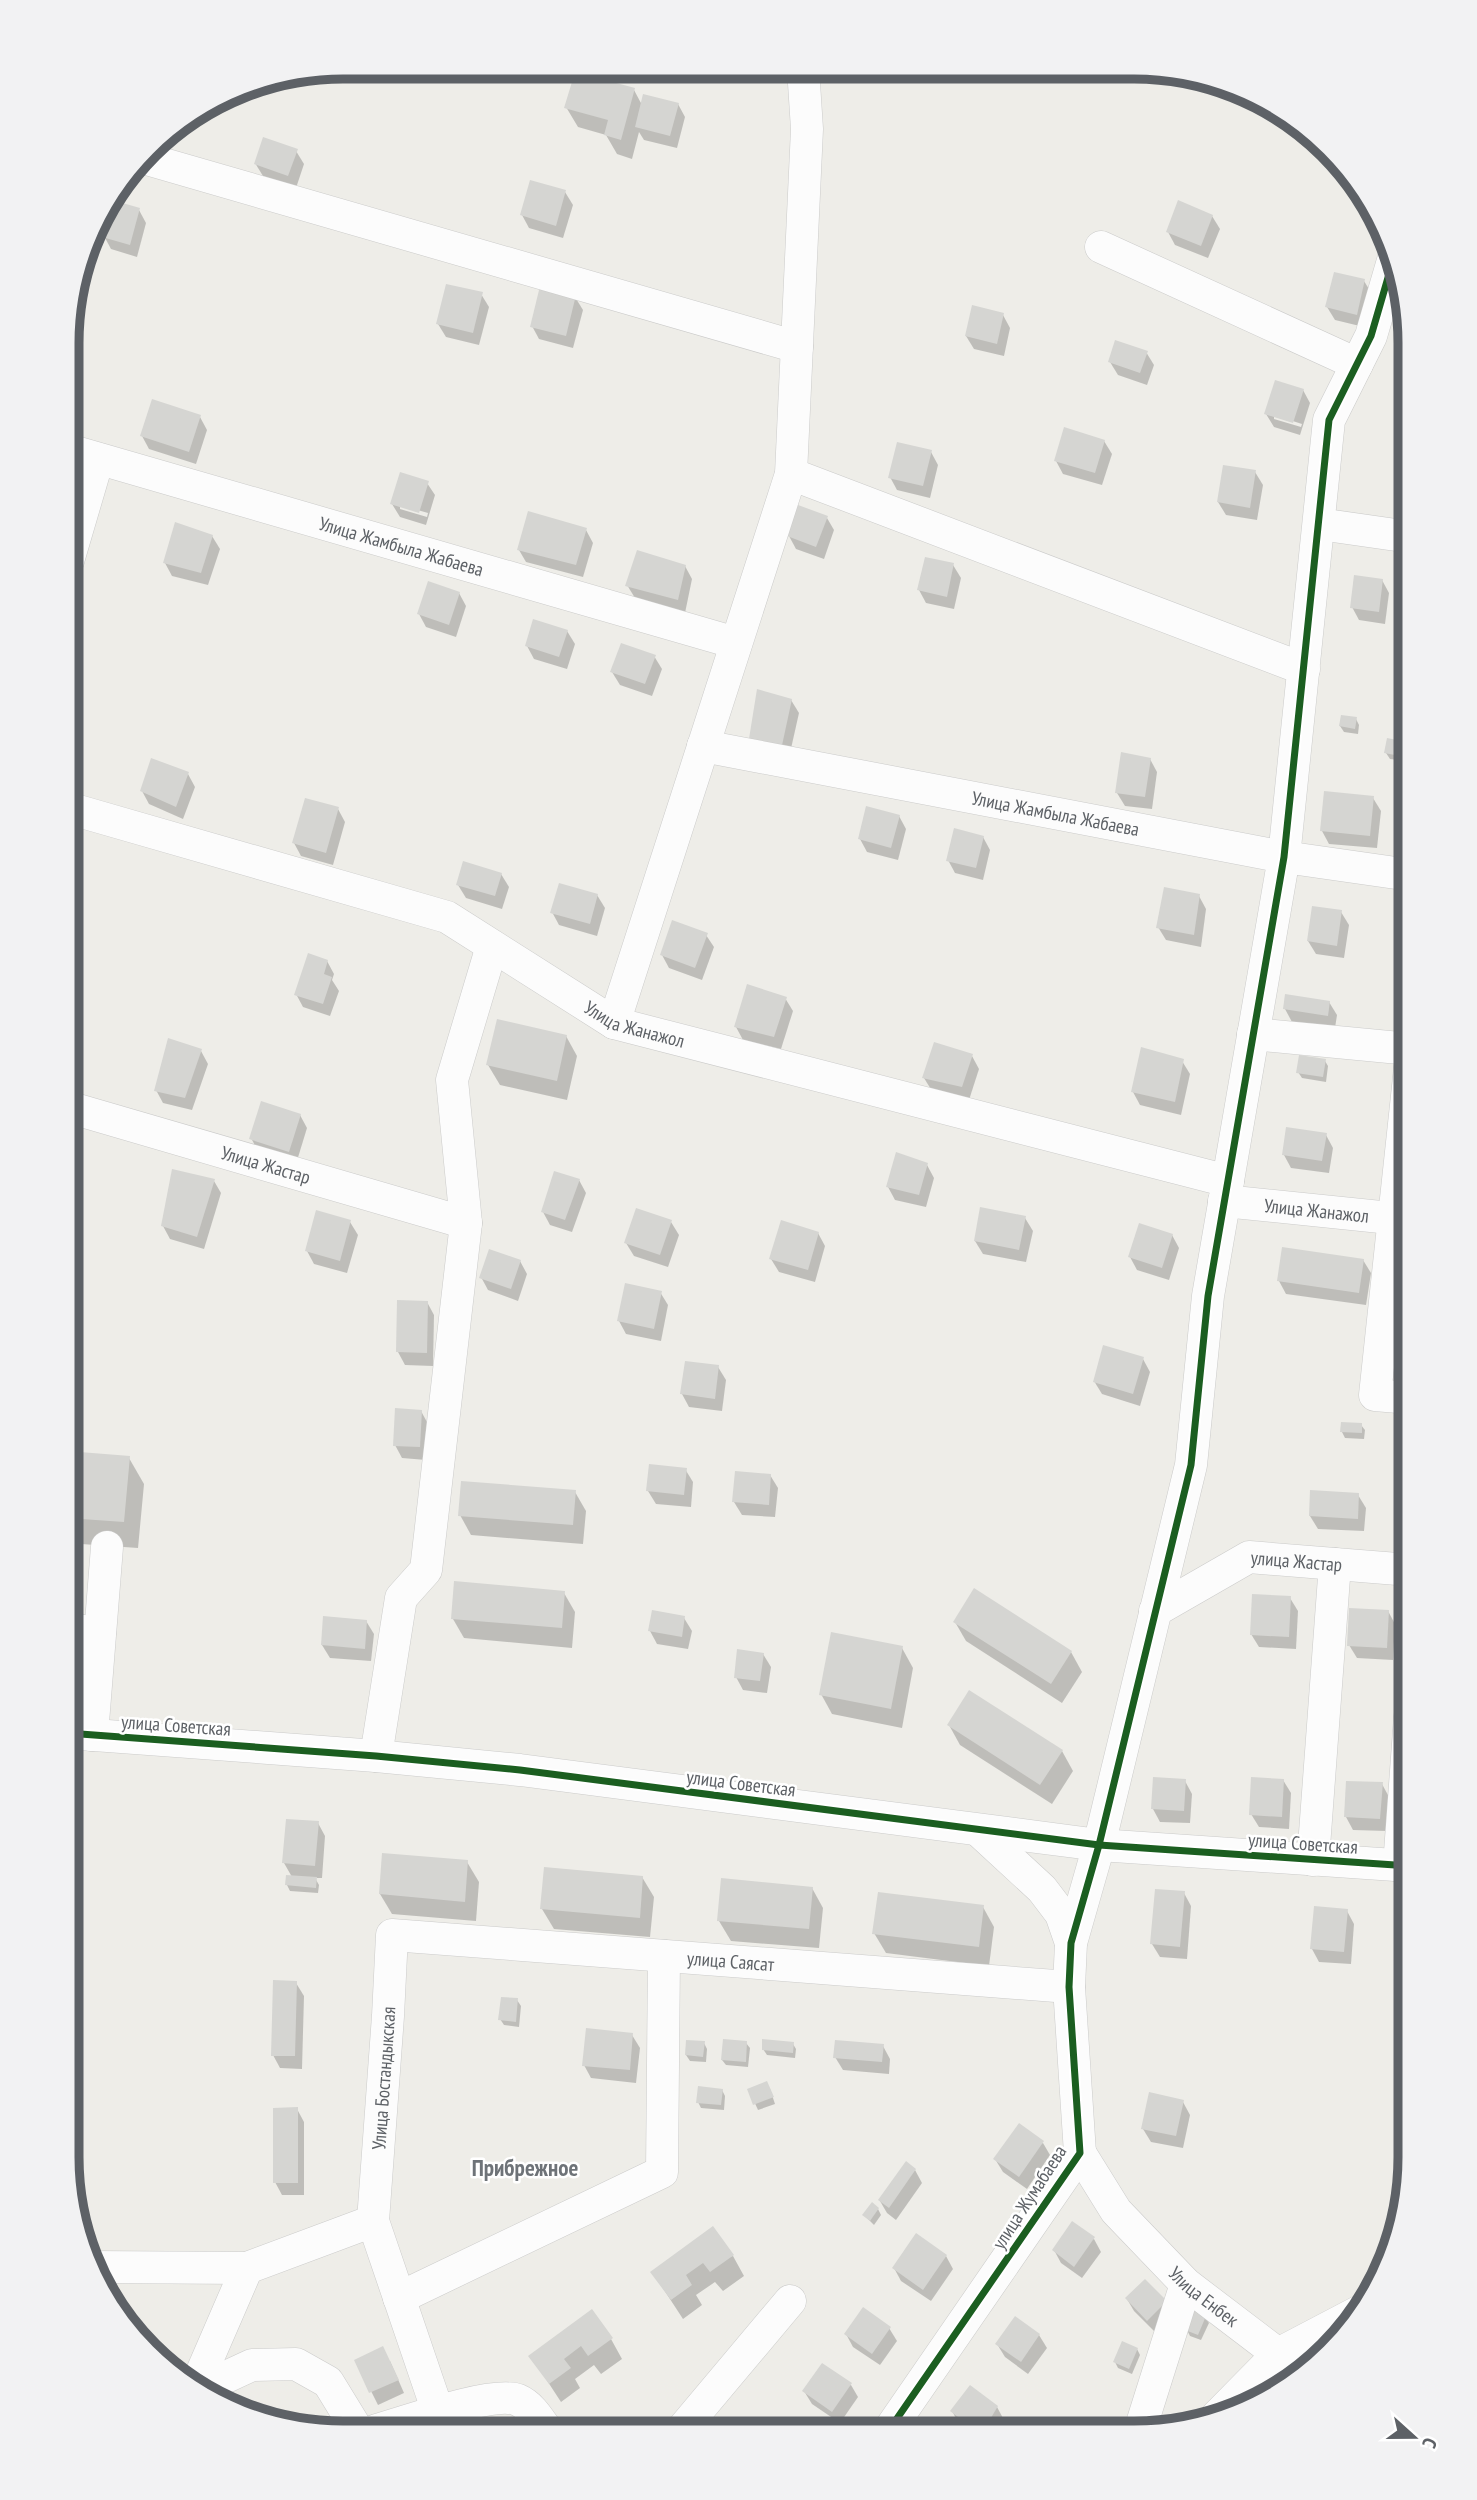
<svg xmlns="http://www.w3.org/2000/svg" width="1477" height="2500" viewBox="0 0 1477 2500" font-family="'PT Sans Narrow',sans-serif">
<rect width="100%" height="100%" fill="#eeede8"/>
<g fill="#0003" fill-rule="evenodd">
<polygon points="634,90 642,105 678,104 685,117 677,148 644,140 639,132 632,159 617,154 606,135 578,127 566,107"/>
<polygon points="296,151 304,164 296,188 263,176 255,163"/>
<polygon points="565,192 573,205 563,238 529,228 522,215"/>
<polygon points="139,210 146,223 137,257 111,249 104,236"/>
<polygon points="1212,216 1220,229 1208,258 1175,245 1168,232"/>
<polygon points="1364,281 1372,294 1364,327 1335,320 1327,307"/>
<polygon points="481,294 489,307 479,345 446,337 438,324"/>
<polygon points="575,297 583,310 573,348 539,339 532,326"/>
<polygon points="1003,315 1010,328 1004,356 974,349 966,336"/>
<polygon points="1407,326 1410,343 1410,345 1405,335"/>
<polygon points="1146,352 1154,365 1147,385 1118,375 1110,362"/>
<path d="M1303 390 1310 403 1300 435 1274 427 1266 414ZM1274 415 1302 424 1301 427 1274 419Z"/>
<polygon points="200,417 207,430 196,464 149,449 142,436"/>
<polygon points="1104,441 1112,454 1102,485 1063,474 1056,461"/>
<polygon points="931,452 938,465 930,498 897,490 890,477"/>
<polygon points="1255,472 1263,485 1257,520 1226,515 1218,502"/>
<path d="M427 483 435 495 426 525 400 517 392 504ZM400 505 428 513 427 517 400 509Z"/>
<polygon points="827,518 834,530 824,559 796,549 789,536"/>
<polygon points="586,530 593,543 583,577 526,562 519,550"/>
<polygon points="212,536 220,549 208,585 172,576 165,563"/>
<polygon points="953,565 961,578 954,609 926,603 919,590"/>
<polygon points="685,566 692,579 685,613 635,598 627,585"/>
<polygon points="1382,580 1389,593 1385,624 1359,620 1352,607"/>
<polygon points="459,593 466,606 456,637 426,627 419,614"/>
<polygon points="567,631 575,644 567,669 534,659 527,646"/>
<polygon points="654,656 662,669 652,696 620,685 612,672"/>
<polygon points="791,700 799,713 788,762 757,758"/>
<polygon points="1356,719 1359,725 1358,734 1344,732 1340,726"/>
<polygon points="68,726 74,728 81,741 70,774 68,773"/>
<polygon points="1396,742 1399,748 1398,760 1390,759 1386,753"/>
<polygon points="1150,759 1157,772 1152,809 1125,806 1117,793"/>
<polygon points="188,774 195,787 183,819 149,804 142,791"/>
<polygon points="1373,798 1381,811 1377,848 1329,844 1322,831"/>
<polygon points="338,809 345,822 333,865 301,856 294,843"/>
<polygon points="899,816 906,829 898,860 867,852 860,839"/>
<polygon points="983,837 990,850 983,880 955,873 948,860"/>
<polygon points="501,874 509,887 502,909 466,898 458,885"/>
<polygon points="597,895 605,908 597,936 559,925 552,912"/>
<polygon points="1199,896 1206,909 1201,947 1166,940 1158,927"/>
<polygon points="1341,912 1349,925 1344,958 1316,954 1308,941"/>
<polygon points="706,935 714,947 702,980 669,968 662,955"/>
<polygon points="327,961 334,974 332,980 339,991 330,1016 303,1007 296,994"/>
<polygon points="785,998 793,1011 781,1049 743,1040 736,1027"/>
<polygon points="1329,1002 1337,1015 1335,1028 1292,1022 1285,1009"/>
<polygon points="566,1036 577,1056 567,1100 500,1085 488,1065"/>
<polygon points="201,1051 208,1064 192,1110 163,1103 156,1090"/>
<polygon points="972,1056 979,1069 969,1100 932,1091 924,1078"/>
<polygon points="1182,1061 1190,1074 1181,1115 1140,1105 1133,1092"/>
<polygon points="1325,1061 1328,1066 1326,1082 1302,1078 1298,1072"/>
<polygon points="300,1115 307,1128 296,1164 258,1151 251,1138"/>
<polygon points="1326,1135 1333,1148 1329,1173 1291,1168 1284,1155"/>
<polygon points="927,1165 934,1178 926,1207 895,1200 888,1187"/>
<polygon points="579,1180 586,1193 572,1232 550,1225 543,1212"/>
<polygon points="214,1181 221,1193 204,1249 170,1239 163,1226"/>
<polygon points="1025,1218 1033,1231 1026,1262 983,1254 975,1241"/>
<polygon points="350,1222 358,1235 347,1273 314,1264 307,1251"/>
<polygon points="671,1222 679,1235 668,1267 634,1256 626,1243"/>
<polygon points="818,1233 825,1246 815,1282 779,1272 771,1259"/>
<polygon points="1172,1235 1179,1248 1169,1280 1137,1270 1130,1257"/>
<polygon points="1363,1260 1371,1273 1366,1305 1286,1294 1279,1281"/>
<polygon points="520,1261 527,1274 518,1301 488,1290 481,1277"/>
<polygon points="660,1292 668,1305 661,1341 626,1334 619,1321"/>
<polygon points="427,1302 434,1315 433,1366 405,1365 398,1352"/>
<polygon points="1143,1359 1150,1372 1140,1406 1102,1394 1094,1381"/>
<polygon points="718,1367 726,1380 722,1411 689,1407 682,1394"/>
<polygon points="421,1411 428,1424 426,1460 402,1458 395,1445"/>
<polygon points="1361,1425 1365,1430 1364,1439 1345,1438 1342,1432"/>
<polygon points="67,1453 129,1458 144,1484 138,1548 67,1543"/>
<polygon points="685,1469 693,1482 691,1507 656,1504 648,1491"/>
<polygon points="770,1475 778,1488 775,1517 742,1515 734,1502"/>
<polygon points="575,1492 586,1511 583,1544 471,1535 460,1515"/>
<polygon points="1358,1495 1366,1508 1364,1531 1318,1529 1310,1516"/>
<polygon points="564,1593 575,1612 572,1648 464,1638 453,1619"/>
<polygon points="1290,1598 1298,1611 1296,1649 1259,1647 1251,1634"/>
<polygon points="1388,1611 1395,1624 1393,1660 1357,1658 1349,1645"/>
<polygon points="684,1618 692,1631 688,1649 657,1644 650,1631"/>
<polygon points="366,1621 374,1634 371,1661 330,1658 322,1645"/>
<polygon points="955,1622 1071,1652 1082,1672 1062,1703 966,1641"/>
<polygon points="902,1648 913,1668 902,1728 832,1714 821,1694"/>
<polygon points="763,1654 771,1667 767,1693 743,1690 736,1677"/>
<polygon points="949,1725 1062,1751 1073,1771 1052,1804 960,1745"/>
<polygon points="1283,1780 1291,1793 1289,1829 1259,1827 1251,1814"/>
<polygon points="1185,1781 1192,1794 1190,1823 1160,1822 1153,1809"/>
<polygon points="1382,1784 1389,1797 1387,1831 1353,1830 1346,1817"/>
<polygon points="318,1823 325,1836 322,1878 315,1878 319,1885 318,1893 290,1891 287,1885 292,1877 284,1863"/>
<polygon points="467,1862 479,1882 476,1921 392,1914 380,1894"/>
<polygon points="642,1877 654,1897 650,1937 554,1929 542,1909"/>
<polygon points="812,1888 823,1908 819,1948 731,1941 719,1921"/>
<polygon points="1184,1893 1191,1906 1187,1959 1160,1957 1152,1944"/>
<polygon points="983,1907 994,1927 989,1966 886,1953 874,1933"/>
<polygon points="1347,1911 1354,1924 1351,1964 1319,1962 1312,1949"/>
<polygon points="1410,1919 1410,1968 1406,1968 1399,1955"/>
<polygon points="296,1983 304,1996 302,2069 280,2068 273,2055"/>
<polygon points="517,2000 521,2006 519,2027 504,2025 500,2019"/>
<polygon points="632,2035 640,2048 636,2083 591,2078 584,2065"/>
<polygon points="704,2043 707,2049 706,2062 690,2061 686,2055"/>
<polygon points="746,2043 750,2048 748,2067 726,2065 722,2060"/>
<polygon points="793,2044 796,2049 795,2058 767,2055 763,2049"/>
<polygon points="883,2046 890,2059 889,2074 843,2070 835,2057"/>
<polygon points="770,2089 775,2104 758,2110 749,2090"/>
<polygon points="722,2090 725,2096 724,2110 701,2108 698,2102"/>
<polygon points="1183,2102 1190,2115 1183,2148 1151,2142 1143,2129"/>
<polygon points="297,2109 304,2122 304,2195 282,2195 275,2182"/>
<polygon points="1043,2143 1050,2155 1027,2189 1003,2172 995,2159"/>
<polygon points="915,2170 922,2183 896,2220 887,2213 880,2201"/>
<polygon points="878,2209 881,2215 874,2225 864,2215"/>
<polygon points="1094,2239 1101,2252 1082,2278 1061,2263 1054,2250"/>
<polygon points="733,2256 744,2276 723,2291 715,2282 696,2295 702,2305 683,2319 653,2273"/>
<polygon points="946,2256 953,2269 931,2301 901,2281 894,2268"/>
<polygon points="1127,2299 1165,2302 1155,2332 1134,2311"/>
<polygon points="1205,2317 1209,2323 1201,2340 1190,2336 1187,2330"/>
<polygon points="1016,2318 1039,2335 1047,2348 1028,2374 1005,2357 997,2344"/>
<polygon points="889,2328 897,2341 880,2365 853,2347 846,2334"/>
<polygon points="611,2339 622,2359 601,2374 594,2365 575,2379 580,2388 561,2402 531,2356"/>
<polygon points="1137,2349 1140,2355 1132,2374 1118,2368 1115,2362"/>
<polygon points="356,2361 390,2361 404,2393 378,2405"/>
<polygon points="851,2385 858,2397 840,2423 812,2404 804,2391"/>
<polygon points="997,2407 1004,2420 997,2433 971,2433 959,2424 952,2411"/>
</g>
<g fill="#d5d5d2">
<polygon points="575,72 635,88 621,140 604,135 608,120 564,108"/>
<polygon points="643,94 679,103 670,136 635,127"/>
<polygon points="263,137 298,149 288,176 254,164"/>
<polygon points="530,180 566,190 556,226 520,215"/>
<polygon points="112,200 140,208 130,245 102,237"/>
<polygon points="1178,200 1213,215 1201,246 1166,232"/>
<polygon points="1334,272 1365,279 1357,315 1325,307"/>
<polygon points="446,284 483,292 473,333 436,324"/>
<polygon points="540,286 576,295 566,336 530,327"/>
<polygon points="972,305 1004,313 997,344 965,336"/>
<polygon points="1115,340 1148,351 1140,373 1108,362"/>
<polygon points="1275,380 1304,389 1293,423 1264,414"/>
<polygon points="152,399 201,415 189,452 140,436"/>
<polygon points="1064,427 1105,440 1095,473 1054,461"/>
<polygon points="897,442 932,450 923,486 888,478"/>
<polygon points="1223,465 1256,470 1250,508 1217,502"/>
<polygon points="400,472 429,481 419,513 390,504"/>
<polygon points="798,505 828,516 816,547 787,536"/>
<polygon points="528,511 587,528 576,565 517,550"/>
<polygon points="175,522 213,535 201,573 163,563"/>
<polygon points="637,550 686,565 678,600 625,586"/>
<polygon points="925,557 954,563 947,597 917,590"/>
<polygon points="1354,575 1383,579 1379,612 1350,608"/>
<polygon points="428,581 460,592 449,625 417,614"/>
<polygon points="533,619 568,630 559,657 525,646"/>
<polygon points="621,643 656,655 645,684 610,672"/>
<polygon points="757,689 792,699 781,750 748,745"/>
<polygon points="1341,715 1357,717 1355,729 1339,726"/>
<polygon points="68,724 75,726 69,745 68,745"/>
<polygon points="1387,738 1397,740 1395,755 1384,753"/>
<polygon points="1121,752 1151,758 1145,797 1115,793"/>
<polygon points="151,758 189,772 176,807 140,791"/>
<polygon points="1324,791 1374,796 1370,836 1320,831"/>
<polygon points="305,798 339,807 326,853 292,843"/>
<polygon points="866,806 900,815 891,848 858,839"/>
<polygon points="954,828 984,836 976,868 946,861"/>
<polygon points="463,861 502,873 495,896 456,885"/>
<polygon points="559,883 598,894 590,924 550,913"/>
<polygon points="1164,887 1200,894 1194,935 1156,928"/>
<polygon points="1312,906 1342,910 1337,946 1307,941"/>
<polygon points="672,920 708,933 695,968 660,955"/>
<polygon points="308,953 328,960 324,974 332,977 323,1004 294,995"/>
<polygon points="747,984 787,997 774,1037 734,1027"/>
<polygon points="1285,994 1330,1001 1328,1016 1283,1009"/>
<polygon points="497,1019 567,1035 557,1081 486,1065"/>
<polygon points="168,1038 202,1049 185,1098 154,1091"/>
<polygon points="934,1042 973,1054 962,1087 922,1078"/>
<polygon points="1141,1047 1184,1059 1175,1102 1131,1092"/>
<polygon points="1299,1055 1326,1059 1323,1077 1296,1073"/>
<polygon points="261,1101 301,1114 289,1152 249,1139"/>
<polygon points="1286,1127 1327,1133 1322,1161 1282,1155"/>
<polygon points="896,1152 928,1163 919,1195 886,1187"/>
<polygon points="172,1169 215,1179 197,1237 161,1226"/>
<polygon points="554,1171 580,1179 565,1220 541,1212"/>
<polygon points="980,1207 1026,1216 1019,1250 974,1241"/>
<polygon points="636,1208 672,1220 660,1255 624,1243"/>
<polygon points="316,1210 351,1220 340,1261 305,1251"/>
<polygon points="781,1220 819,1232 808,1270 769,1259"/>
<polygon points="1139,1223 1173,1234 1162,1268 1128,1257"/>
<polygon points="1282,1247 1364,1259 1359,1293 1277,1281"/>
<polygon points="489,1249 521,1260 511,1289 479,1278"/>
<polygon points="625,1283 662,1291 654,1329 617,1321"/>
<polygon points="397,1300 428,1301 427,1353 396,1352"/>
<polygon points="1103,1345 1144,1357 1133,1394 1093,1382"/>
<polygon points="685,1361 719,1365 715,1399 680,1394"/>
<polygon points="395,1408 422,1410 420,1447 393,1446"/>
<polygon points="1341,1422 1362,1423 1362,1433 1340,1432"/>
<polygon points="67,1451 130,1456 124,1522 67,1518"/>
<polygon points="649,1464 687,1468 684,1495 646,1491"/>
<polygon points="735,1471 771,1474 769,1505 732,1502"/>
<polygon points="461,1481 576,1490 573,1525 458,1516"/>
<polygon points="1310,1490 1359,1493 1358,1519 1309,1516"/>
<polygon points="454,1581 565,1591 562,1628 451,1619"/>
<polygon points="974,1588 1072,1651 1051,1684 953,1622"/>
<polygon points="1252,1594 1291,1596 1289,1637 1250,1635"/>
<polygon points="1349,1608 1389,1610 1387,1648 1347,1646"/>
<polygon points="652,1610 685,1616 682,1637 648,1631"/>
<polygon points="323,1616 367,1620 365,1649 321,1645"/>
<polygon points="831,1632 903,1646 891,1709 819,1695"/>
<polygon points="737,1649 764,1653 760,1681 734,1678"/>
<polygon points="969,1690 1063,1750 1040,1785 947,1725"/>
<polygon points="1153,1777 1186,1779 1184,1811 1151,1809"/>
<polygon points="1251,1777 1284,1779 1282,1817 1249,1815"/>
<polygon points="1346,1781 1383,1782 1380,1819 1344,1817"/>
<polygon points="286,1819 319,1821 315,1866 282,1863"/>
<polygon points="382,1853 468,1860 465,1902 379,1894"/>
<polygon points="544,1867 643,1876 640,1918 540,1909"/>
<polygon points="286,1875 317,1877 316,1888 285,1885"/>
<polygon points="721,1878 813,1887 809,1929 717,1921"/>
<polygon points="1155,1889 1185,1891 1180,1947 1150,1944"/>
<polygon points="878,1892 984,1905 979,1947 872,1934"/>
<polygon points="1314,1906 1348,1909 1344,1952 1310,1949"/>
<polygon points="1400,1916 1410,1917 1410,1956 1397,1955"/>
<polygon points="273,1980 297,1981 295,2056 271,2056"/>
<polygon points="501,1997 518,1998 516,2022 498,2020"/>
<polygon points="586,2028 633,2033 630,2070 582,2066"/>
<polygon points="723,2039 747,2041 746,2062 721,2060"/>
<polygon points="762,2039 794,2042 793,2053 762,2050"/>
<polygon points="686,2040 705,2041 703,2057 685,2055"/>
<polygon points="835,2040 884,2044 882,2062 833,2058"/>
<polygon points="767,2081 774,2097 753,2105 747,2089"/>
<polygon points="698,2086 723,2089 721,2105 696,2103"/>
<polygon points="1149,2092 1184,2100 1176,2136 1141,2129"/>
<polygon points="298,2107 298,2183 273,2183 273,2108"/>
<polygon points="1019,2123 1044,2141 1019,2177 993,2159"/>
<polygon points="906,2161 916,2169 889,2208 878,2200"/>
<polygon points="872,2202 879,2208 870,2221 862,2215"/>
<polygon points="1405,2202 1401,2218 1400,2226 1390,2211"/>
<polygon points="1072,2221 1095,2237 1074,2267 1052,2250"/>
<polygon points="713,2226 734,2255 710,2272 703,2263 686,2275 692,2285 671,2300 650,2272"/>
<polygon points="916,2233 947,2255 923,2290 892,2268"/>
<polygon points="1145,2279 1167,2301 1147,2321 1125,2298"/>
<polygon points="863,2307 891,2327 872,2354 844,2334"/>
<polygon points="592,2309 613,2338 588,2356 581,2346 564,2359 571,2368 549,2384 528,2356"/>
<polygon points="1193,2310 1206,2316 1198,2335 1185,2330"/>
<polygon points="1015,2316 1040,2334 1021,2362 995,2344"/>
<polygon points="1122,2341 1138,2348 1129,2369 1113,2362"/>
<polygon points="383,2346 399,2380 369,2393 354,2360"/>
<polygon points="822,2363 852,2383 832,2412 802,2391"/>
<polygon points="970,2385 998,2406 982,2433 979,2433 950,2411"/>
<polygon points="779,2423 792,2433 772,2432"/>
</g>
<g fill="none" stroke-linecap="round" stroke-linejoin="round">
<g stroke="#cbcbca" stroke-width="33">
<g id="minor">
<polyline points="143,158 797,347"/>
<polyline points="1101,247 1357,364"/>
<path id="s1" d="M69 450 736 643"/>
<polyline points="791,474 1304,669"/>
<polyline points="1319,524 1410,537"/>
<polyline points="68,561 98,459"/>
<path id="s2" d="M703 746 1284 857 1410 875"/>
<path id="s3" d="M68 808 447 917 614 1023 1228 1181"/>
<polyline points="614,1023 791,474 807,129 803,68"/>
<polyline points="1253,1034 1410,1049"/>
<path id="s4" d="M68 1107 466 1223"/>
<path id="s5" d="M1224 1201 1410 1220"/>
<polyline points="1410,1398 1375,1395 1410,1068"/>
<path id="s6" d="M1155 1611 1249 1557 1410 1570"/>
<polyline points="67,1630 100,1632"/>
<polyline points="67,1733 376,1756 520,1770 1099,1845 1410,1866"/>
<polyline points="92,1735 107,1547"/>
<polyline points="376,1756 401,1598 426,1570 466,1223 452,1080 492,946"/>
<polyline points="978,1830 1042,1889 1061,1914 1071,1943"/>
<polyline points="1313,1860 1335,1564"/>
<polyline points="1399,1866 1410,1717"/>
<path id="s7" d="M1080 2153 1116 2211 1186 2284 1278 2354 1362 2310"/>
<polyline points="90,2267 247,2268 373,2221"/>
<polyline points="399,2298 662,2172 664,1956"/>
<polyline points="195,2388 247,2268"/>
<polyline points="198,2390 252,2365 296,2364 328,2382 358,2431"/>
<path id="s8" d="M438 2412 373 2221 388 2016 392 1935 1069 1987"/>
<polyline points="1216,2417 1278,2354"/>
<path d="M374 2431C401 2423 495 2390 518 2400 532 2406 540 2421 548 2432"/>
<polyline points="680,2432 790,2301"/>
<polyline points="887,2433 1080,2153 1069,1987 1071,1943 1099,1845 1191,1465 1208,1296 1284,857 1329,420 1371,336 1394,257"/>
<polyline points="1139,2433 1186,2284"/>
</g>
</g>
<use href="#minor" stroke="#fcfcfc" stroke-width="32"/>
<g stroke="#fff" stroke-width="11">
<g id="cycleway">
<polyline points="67,1733 376,1756 520,1770 1099,1845 1410,1866"/>
<polyline points="887,2433 1080,2153 1069,1987 1071,1943 1099,1845 1191,1465 1208,1296 1284,857 1329,420 1371,336 1394,257"/>
</g>
</g>
<use href="#cycleway" stroke="#1b5e20" stroke-width="7"/>
</g>
<g text-anchor="middle" stroke-width="5" stroke-linejoin="round" paint-order="stroke">
<g font-size="19" fill="#5d6166" stroke="#fff">
<text dy="7" stroke="none"><textPath href="#s1" startOffset="346">Улица Жамбыла Жабаева</textPath></text>
<text dy="7" stroke="none"><textPath href="#s2" startOffset="359">Улица Жамбыла Жабаева</textPath></text>
<text dy="7" stroke="none"><textPath href="#s3" startOffset="612">Улица Жанажол</textPath></text>
<text dy="7" stroke="none"><textPath href="#s4" startOffset="206">Улица Жастар</textPath></text>
<text dy="7" stroke="none"><textPath href="#s5" startOffset="93">Улица Жанажол</textPath></text>
<text dy="7" stroke="none"><textPath href="#s6" startOffset="156">улица Жастар</textPath></text>
<text transform="translate(176 1725) rotate(4)" y="7">улица Советская</text>
<text transform="translate(741 1783) rotate(7)" y="7">улица Советская</text>
<text transform="translate(1303 1843) rotate(4)" y="7">улица Советская</text>
<text dy="7" stroke="none"><textPath href="#s8" startOffset="828">улица Саясат</textPath></text>
<text dy="7" stroke="none"><textPath href="#s8" startOffset="345">Улица Бостандыкская</textPath></text>
<text transform="translate(1029 2197) rotate(-57)" y="7">улица Жумабаева</text>
<text dy="7" stroke="none"><textPath href="#s7" startOffset="191">Улица Енбек</textPath></text>
</g>
<g font-size="23" font-weight="bold" fill="#6e7378" stroke="#fff">
<text x="525" y="2176">Прибрежное</text>
</g>
</g>
<path d="M0 0H1477V2500H0ZM343 79H1134A264 264 0 0 1 1398 343V2157A264 264 0 0 1 1134 2421H343A264 264 0 0 1 79 2157V343A264 264 0 0 1 343 79Z" fill="#f2f2f3" fill-rule="evenodd"/>
<path fill="none" stroke="#5d6166" stroke-width="9" d="M343 79H1134A264 264 0 0 1 1398 343V2157A264 264 0 0 1 1134 2421H343A264 264 0 0 1 79 2157V343A264 264 0 0 1 343 79Z"/>
<g transform="translate(1414 2437) rotate(111)" stroke="#ffffff" stroke-width="5" paint-order="stroke">
<path d="M0-5L12 26L0 18L-12 26Z" fill="#5d6166"/>
<text y="-10" font-size="19" font-weight="bold" text-anchor="middle" fill="#5d6166">С</text>
</g>
</svg>
